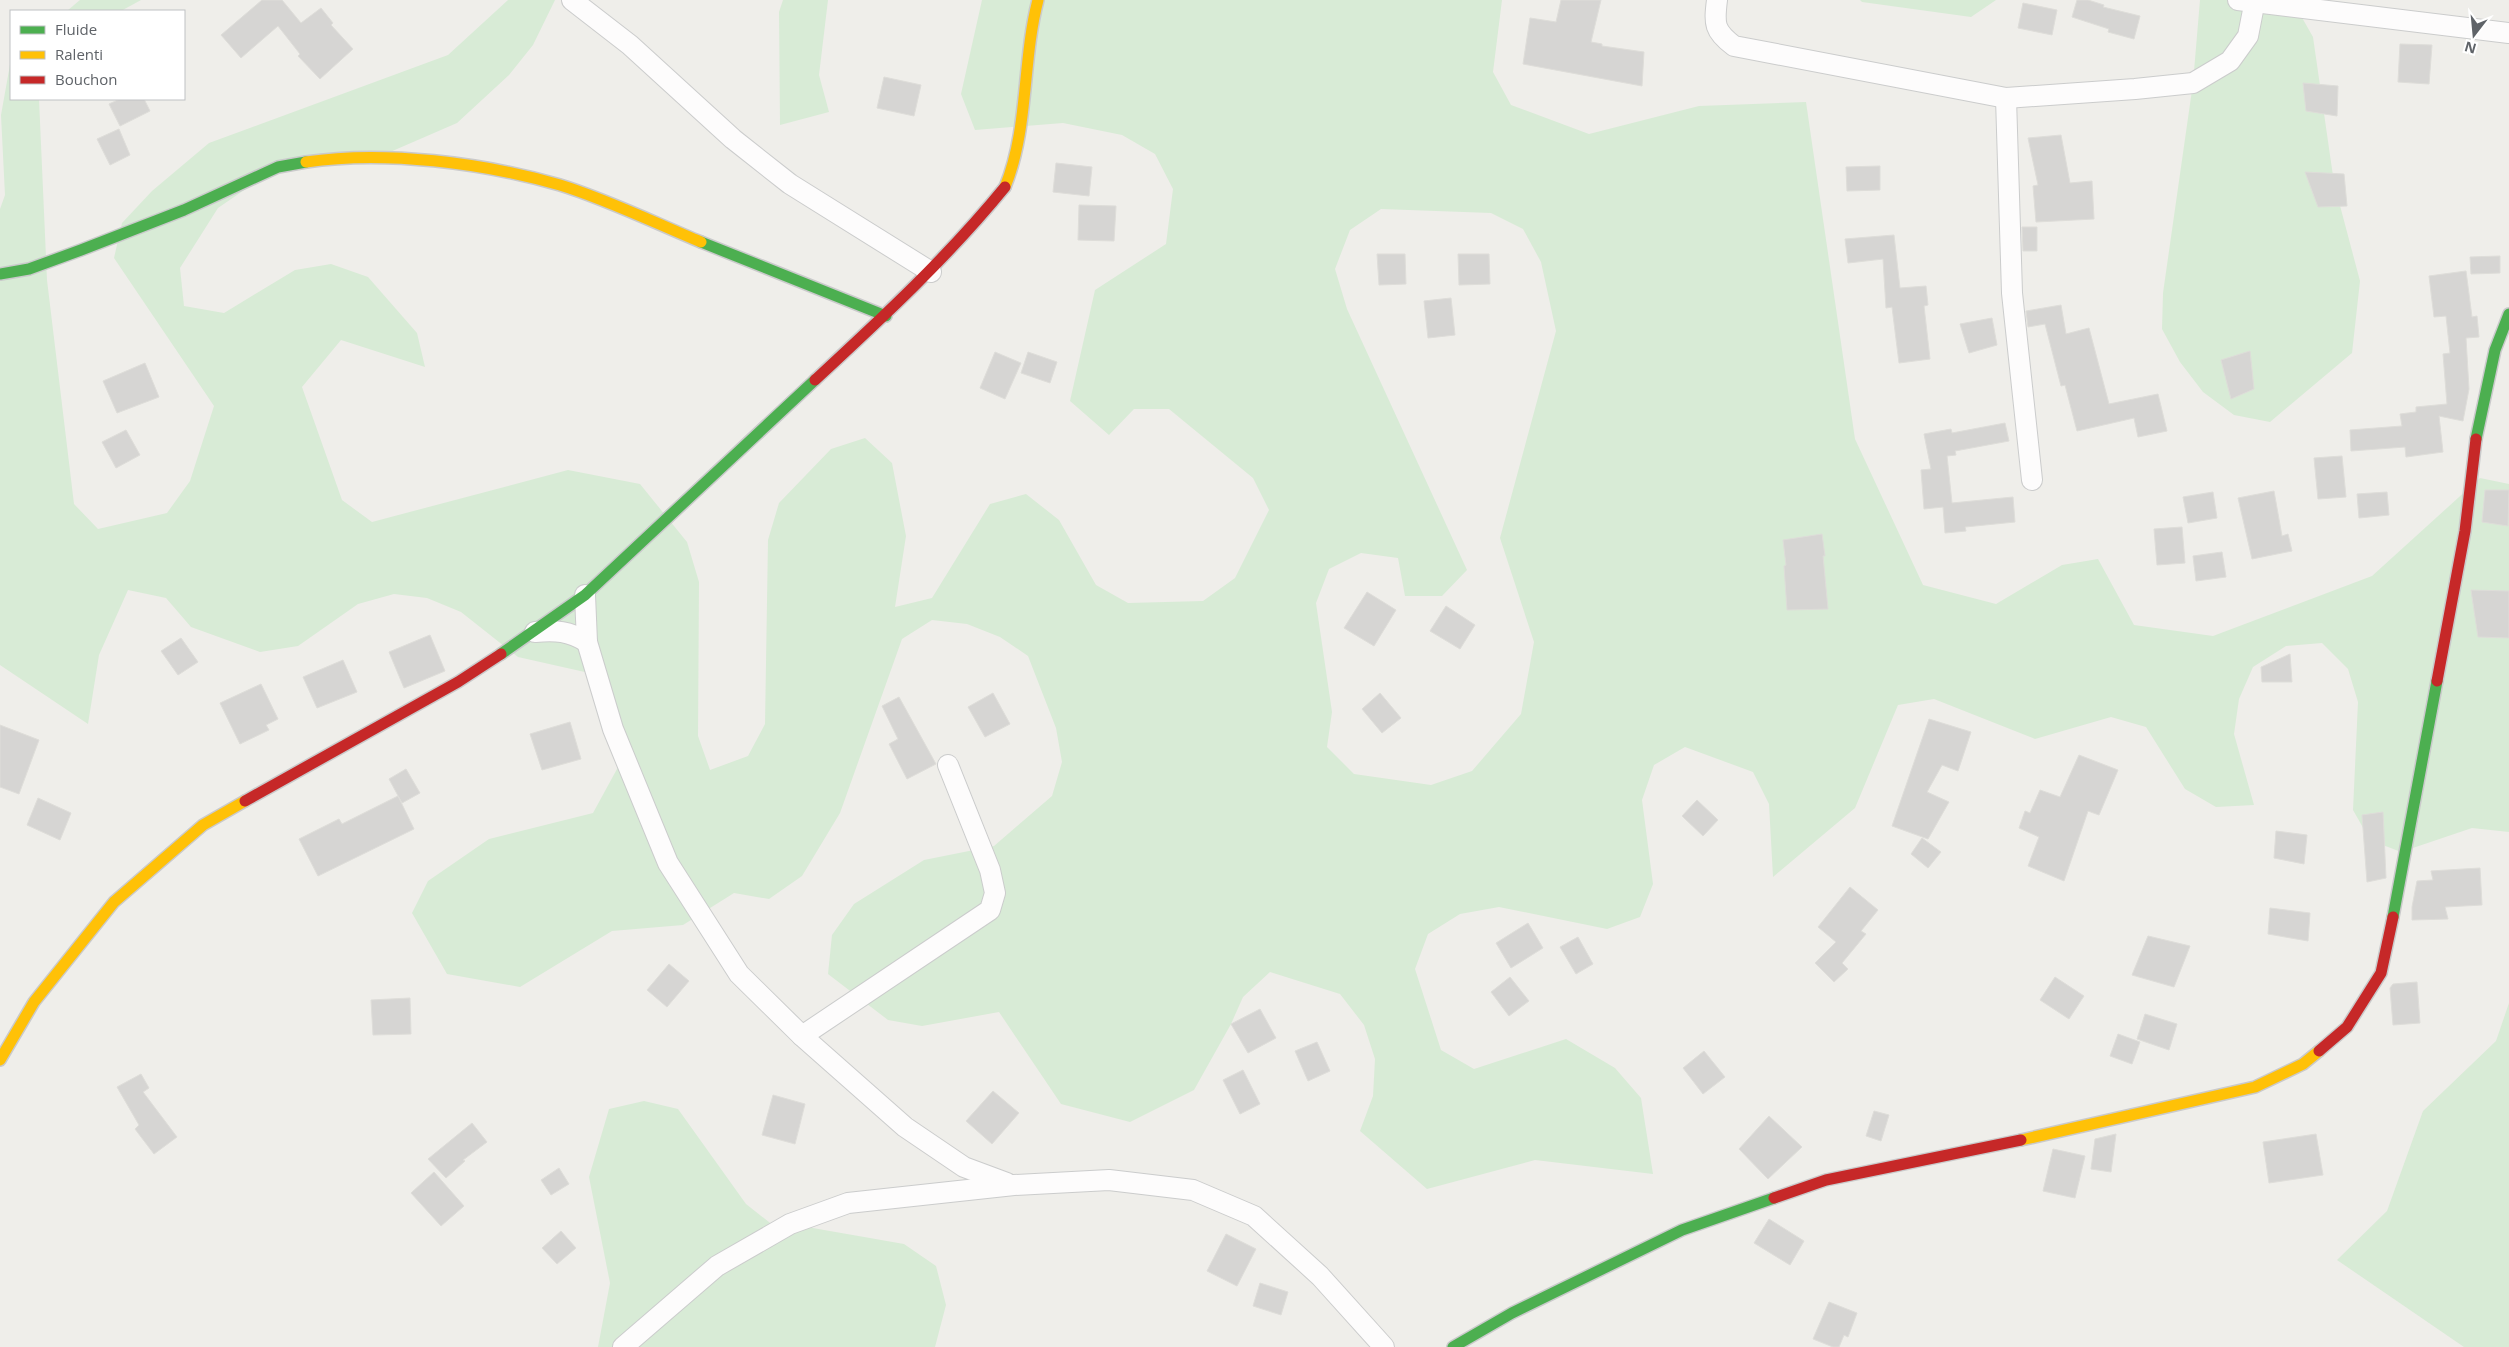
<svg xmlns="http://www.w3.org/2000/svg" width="2509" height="1347" viewBox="0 0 2509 1347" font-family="'Open Sans',sans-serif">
<rect width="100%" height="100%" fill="#efeeea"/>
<g fill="#d8ebd6" fill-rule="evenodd">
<polygon points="80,0 141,0 121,11 67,11"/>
<path d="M508 0H555L533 45 509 75 457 123 374 159 278 167 218 208 180 268 184 306 224 313 295 270 331 264 368 277 417 333 425 367 341 340 302 387 342 500 372 522 568 470 640 484 687 542 699 582 698 736 710 770 748 756 765 724 768 540 779 503 831 449 865 438 892 463 906 536 895 607 932 598 990 504 1026 494 1059 520 1096 585 1128 603 1203 601 1235 578 1269 510 1253 478 1169 409H1134L1109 435 1070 401 1095 290 1166 244 1173 189 1155 154 1122 135 1063 123 975 130 961 94 982 0H1502L1493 72 1511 105 1589 134 1699 106 1806 102 1855 439 1923 585 1996 604 2062 565 2098 559 2134 625 2213 636 2372 576 2480 478 2509 484V832L2472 828 2401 852 2370 840 2353 810 2358 702 2348 669 2322 643 2286 646 2253 667 2239 699 2234 734 2254 805 2216 807 2185 789 2146 727 2111 717 2035 739 1934 699 1898 705 1855 808 1773 877 1769 804 1753 772 1685 747 1654 765 1642 800 1653 884 1640 917 1607 929 1499 907 1460 914 1428 934 1415 969 1441 1050 1474 1069 1566 1039 1615 1068 1641 1098 1653 1174 1535 1160 1427 1189 1360 1131 1373 1096 1375 1059 1364 1025 1340 994 1270 972 1243 997 1231 1024 1194 1090 1130 1122 1061 1104 999 1012 922 1026 888 1020 828 974 832 935 854 904 924 860 994 846 1052 796 1062 762 1056 728 1028 656 1000 637 967 624 932 620 902 639 840 813 802 876 769 899 734 893 683 925 612 931 520 987 447 974 412 913 428 881 489 839 593 813 629 747 607 677 518 657 461 612 427 598 394 594 358 604 298 646 260 652 191 627 166 598 128 590 99 655 88 724 0 665V209L5 195 1 115 11 59V99H39L47 280 74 504 98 529 167 513 190 481 214 406 114 258 122 223 152 191 209 143 448 55ZM1381 209 1491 213 1523 229 1541 262 1556 331 1500 538 1534 642 1521 714 1472 771 1431 785 1354 774 1327 747 1332 712 1316 603 1329 569 1361 553 1398 558 1405 596H1442L1467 570 1347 309 1335 269 1350 230Z"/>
<polygon points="783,0 828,0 819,75 829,112 780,125 779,12"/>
<polygon points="1860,0 1996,0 1971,17 1862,2"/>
<polygon points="2200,0 2292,0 2313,37 2334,183 2360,281 2352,353 2270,422 2234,415 2203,392 2180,362 2162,329 2163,293 2193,83"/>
<polygon points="2509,1003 2509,1347 2464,1347 2337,1260 2387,1211 2423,1111 2496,1041"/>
<polygon points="644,1101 678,1109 746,1204 774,1226 790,1224 904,1244 936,1266 946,1305 935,1347 598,1347 610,1283 589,1177 609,1109"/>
</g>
<g fill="#d6d5d3" stroke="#deddd9">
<polygon points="262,0 282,0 301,23 321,8 333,23 331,25 353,49 320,79 298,56 300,54 278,26 241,58 221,35"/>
<polygon points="1561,0 1601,0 1591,42 1602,44 1602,46 1644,52 1642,86 1523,64 1530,18 1556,22"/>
<polygon points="2077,0 2088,0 2104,5 2103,7 2140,16 2134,39 2108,32 2109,29 2072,17"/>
<polygon points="2023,3 2057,10 2052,35 2018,28"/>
<polygon points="2400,44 2432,45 2429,84 2398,82"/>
<polygon points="884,77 921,85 914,116 877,108"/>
<polygon points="2303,83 2338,86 2337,116 2306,111"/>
<polygon points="120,99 144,99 150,111 120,126 109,104"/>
<polygon points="119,129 130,155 110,165 97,139"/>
<polygon points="2061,135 2070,183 2092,181 2094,219 2036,222 2033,186 2038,185 2028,138"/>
<polygon points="1056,163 1092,167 1089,196 1053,192"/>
<polygon points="1880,166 1880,190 1847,191 1846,167"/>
<polygon points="2305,172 2344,174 2347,206 2318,207"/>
<polygon points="1079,205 1116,206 1114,241 1078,240"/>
<polygon points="2022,227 2037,227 2037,251 2023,251"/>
<polygon points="1894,235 1900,288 1926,286 1928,305 1924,306 1930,359 1899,363 1892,307 1886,308 1883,259 1848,263 1845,239"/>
<polygon points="1377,254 1405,254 1406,284 1379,285"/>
<polygon points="1458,254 1489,254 1490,284 1459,285"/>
<polygon points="2500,256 2500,273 2471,274 2470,257"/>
<polygon points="2466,271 2472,317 2477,316 2479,337 2466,338 2469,389 2463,421 2439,416 2443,452 2406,457 2405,447 2351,451 2350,430 2402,426 2400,414 2416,412 2416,407 2447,404 2443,354 2450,353 2446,316 2434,317 2429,276"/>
<polygon points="1451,298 1455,335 1428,338 1424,301"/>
<polygon points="2061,305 2066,334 2089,328 2109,404 2158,394 2167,431 2138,437 2134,418 2077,431 2065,385 2061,386 2045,324 2028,327 2026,311"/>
<polygon points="1992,318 1997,345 1969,353 1960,324"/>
<polygon points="2250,351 2254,389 2231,399 2221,360"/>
<polygon points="995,352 1021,363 1005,399 980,388"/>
<polygon points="1028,352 1057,362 1050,383 1021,373"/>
<polygon points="145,363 159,397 117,413 103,381"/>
<polygon points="2005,423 2009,441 1955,451 1956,455 1947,456 1952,503 2013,497 2015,522 1965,527 1966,531 1945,533 1943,507 1924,509 1921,470 1931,469 1924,434 1951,429 1952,433"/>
<polygon points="126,430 140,455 116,468 102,442"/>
<polygon points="2342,456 2346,497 2318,499 2314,458"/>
<polygon points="2485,490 2509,490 2508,526 2482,522"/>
<polygon points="2274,491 2282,536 2288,534 2292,551 2252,559 2238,498"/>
<polygon points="2213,492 2217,518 2188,523 2183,497"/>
<polygon points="2387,492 2389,515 2359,518 2357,494"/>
<polygon points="2182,527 2185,563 2157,565 2154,529"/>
<polygon points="1822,534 1825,556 1823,556 1828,609 1787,610 1784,566 1786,565 1783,540"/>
<polygon points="2222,552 2226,577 2196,581 2193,556"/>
<polygon points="2471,590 2509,591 2509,638 2478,637"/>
<polygon points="1367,592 1396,610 1374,646 1344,628"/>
<polygon points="1446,606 1475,625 1460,649 1430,631"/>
<polygon points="430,635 445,671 404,688 389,652"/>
<polygon points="181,638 198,662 178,675 161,651"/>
<polygon points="2290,654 2292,682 2262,682 2261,667"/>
<polygon points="343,660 357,692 317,708 303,677"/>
<polygon points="261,684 278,719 266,725 269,730 240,744 220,703"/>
<polygon points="993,693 1010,724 985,737 968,707"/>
<polygon points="1380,693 1401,718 1382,733 1362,709"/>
<polygon points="899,697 936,764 907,779 889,744 898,739 882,706"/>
<polygon points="1929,719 1971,732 1958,771 1942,765 1927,792 1949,802 1928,839 1892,826"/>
<polygon points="570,722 581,759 542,770 530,734"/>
<polygon points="0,725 39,740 19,794 0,787"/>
<polygon points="2079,755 2118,770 2099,815 2088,811 2064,881 2028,866 2039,837 2019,828 2025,811 2030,813 2040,790 2060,797"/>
<polygon points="406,769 420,793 402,803 389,779"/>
<polygon points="398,796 414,829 318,876 299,839 339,819 342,824"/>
<polygon points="38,798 71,813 60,840 27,825"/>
<polygon points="1697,800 1718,820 1703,836 1682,816"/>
<polygon points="2383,812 2386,878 2367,882 2362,815"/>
<polygon points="2276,831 2307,835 2304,864 2274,858"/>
<polygon points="1922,838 1941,852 1928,868 1911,854"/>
<polygon points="2480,868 2482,905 2445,907 2448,919 2412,920 2412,907 2417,881 2433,880 2431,871"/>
<polygon points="1850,887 1878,910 1861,931 1866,934 1842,963 1848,969 1834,982 1815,963 1836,942 1818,927"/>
<polygon points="2270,908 2310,913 2308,941 2268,934"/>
<polygon points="1528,923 1543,948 1511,968 1496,943"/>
<polygon points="2148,936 2190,946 2174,987 2132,975"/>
<polygon points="1578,937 1593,964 1576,974 1560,947"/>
<polygon points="669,964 689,981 667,1007 647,990"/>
<polygon points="1510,977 1529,1001 1509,1016 1491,992"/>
<polygon points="2055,977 2084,996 2069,1019 2040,1000"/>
<polygon points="2417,982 2420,1023 2393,1025 2390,988 2393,984"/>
<polygon points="410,998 411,1034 373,1035 371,1000"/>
<polygon points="1260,1009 1276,1038 1248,1053 1231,1024"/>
<polygon points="2145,1014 2177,1024 2169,1050 2137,1039"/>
<polygon points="2118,1034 2140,1042 2132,1064 2110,1056"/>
<polygon points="1317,1042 1330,1071 1308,1081 1295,1051"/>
<polygon points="1704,1051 1725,1077 1703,1094 1683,1068"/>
<polygon points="1243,1070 1260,1104 1240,1114 1223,1080"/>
<polygon points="141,1074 149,1088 143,1092 177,1137 154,1154 135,1129 139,1125 117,1087"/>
<polygon points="993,1091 1019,1113 992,1144 966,1121"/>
<polygon points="773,1095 805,1104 795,1144 762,1135"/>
<polygon points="1874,1111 1889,1115 1881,1141 1866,1136"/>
<polygon points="1769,1116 1802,1147 1768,1179 1739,1149"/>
<polygon points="472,1123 487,1142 463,1160 465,1161 446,1178 428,1159"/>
<polygon points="2116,1134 2111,1172 2091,1169 2095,1139"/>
<polygon points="2316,1134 2323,1175 2269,1183 2263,1142"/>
<polygon points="2053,1149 2085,1156 2075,1198 2043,1191"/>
<polygon points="559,1168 569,1184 551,1195 541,1180"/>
<polygon points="434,1172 464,1206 441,1226 411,1193"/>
<polygon points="1769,1219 1804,1241 1790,1265 1754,1243"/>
<polygon points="561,1231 576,1248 557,1264 542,1248"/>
<polygon points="1226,1234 1256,1249 1237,1286 1207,1271"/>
<polygon points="1260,1283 1288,1292 1281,1315 1253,1306"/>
<polygon points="1829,1302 1857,1313 1848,1337 1844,1335 1839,1347 1833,1347 1813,1339"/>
</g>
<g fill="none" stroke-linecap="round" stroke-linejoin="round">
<g stroke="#cbcccc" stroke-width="22">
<g id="street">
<polyline points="572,0 630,45 733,139 790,184 931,272"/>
<path d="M1717 0C1714 24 1714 31 1734 46L2006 98 2135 89 2193 83 2230 61 2248 36 2255 0"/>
<polyline points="2238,0 2509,33"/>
<polyline points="2006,98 2012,293 2032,480"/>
<polyline points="585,595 587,642 613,729 668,863 739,974 802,1036 905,1127 964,1167 1007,1183"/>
<path d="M535 632C556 630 569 631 587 642"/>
<polyline points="802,1036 990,910 995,893 990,870 948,765"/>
<polyline points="623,1347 717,1266 790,1224 848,1203 1014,1185 1109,1180 1193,1190 1254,1216 1320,1276 1384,1347"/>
</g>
</g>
<g stroke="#cacacb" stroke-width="14">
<g id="fast">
<polyline points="701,242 886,316"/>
<polyline points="0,274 29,269 81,250 184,210 278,167 306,162"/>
<polyline points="2476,439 2495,350 2509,314"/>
<polyline points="501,654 585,595 815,380"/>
<polyline points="2393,917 2437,681"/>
<polyline points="1453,1347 1512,1313 1682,1230 1774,1198"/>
</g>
</g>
<g stroke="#cacacb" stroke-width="14">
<g id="slow">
<path d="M306 162C384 150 484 163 560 185 606 199 655 223 701 242"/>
<path d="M1005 187C1029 128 1022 61 1038 0"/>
<polyline points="0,1060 34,1002 114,902 203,825 245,801"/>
<polyline points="2021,1140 2255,1087 2303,1064 2319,1051"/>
</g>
</g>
<g stroke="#cacacb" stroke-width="14">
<g id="jam">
<path d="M815 380C882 318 947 258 1005 187"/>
<polyline points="2437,681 2465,531 2476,439"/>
<polyline points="245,801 458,682 501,654"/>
<polyline points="2319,1051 2347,1027 2381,973 2393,917"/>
<polyline points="1774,1198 1826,1180 2021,1140"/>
</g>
</g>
<use href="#street" stroke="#fdfcfc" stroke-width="20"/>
<use href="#fast" stroke="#4caf50" stroke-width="11"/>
<use href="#slow" stroke="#ffc107" stroke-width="11"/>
<use href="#jam" stroke="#c62828" stroke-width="11"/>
</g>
<rect x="10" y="10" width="175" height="90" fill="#ffffff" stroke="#bfc1c3"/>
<rect x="20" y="26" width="25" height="8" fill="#4caf50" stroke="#bfc1c3"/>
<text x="55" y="35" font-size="15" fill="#5f6368">Fluide</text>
<rect x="20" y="51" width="25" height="8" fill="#ffc107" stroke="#bfc1c3"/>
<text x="55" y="60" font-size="15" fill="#5f6368">Ralenti</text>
<rect x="20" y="76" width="25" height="8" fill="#c62828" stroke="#bfc1c3"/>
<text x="55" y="85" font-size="15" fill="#5f6368">Bouchon</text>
<g transform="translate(2474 35) rotate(196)" stroke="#ffffff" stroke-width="4" paint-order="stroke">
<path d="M0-4L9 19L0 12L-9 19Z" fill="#5f6368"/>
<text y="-8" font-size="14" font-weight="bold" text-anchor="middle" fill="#5f6368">N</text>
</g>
</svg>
